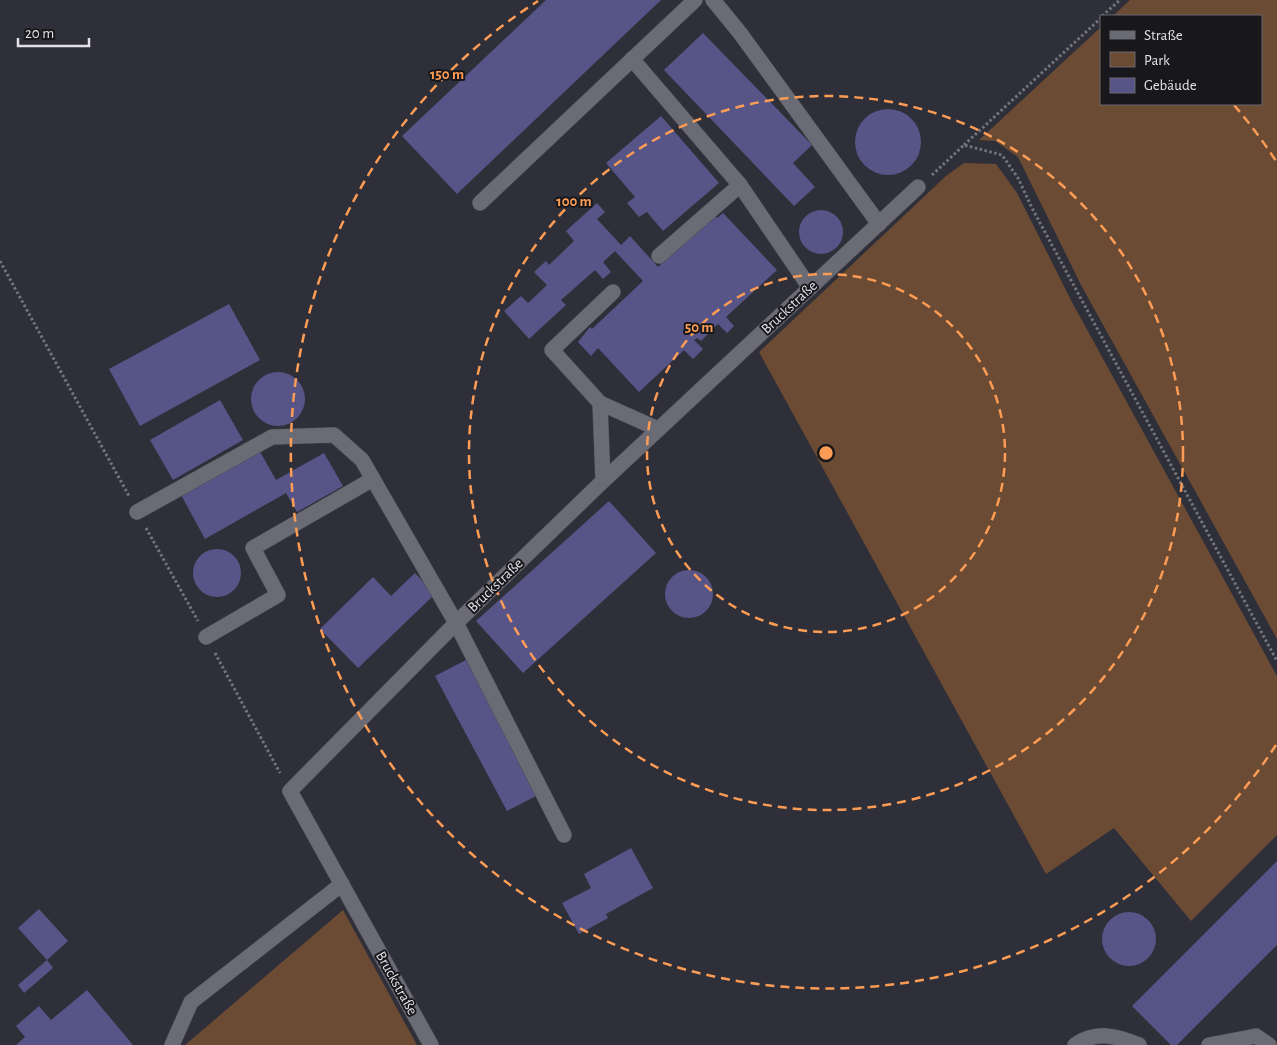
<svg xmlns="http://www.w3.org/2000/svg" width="1277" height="1045" viewBox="0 0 1277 1045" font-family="'Alegreya Sans',sans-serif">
<rect width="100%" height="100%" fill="#2f2f39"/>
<g fill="#6b4b34">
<polygon points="1130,0 1277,0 1277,639 1081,285 1018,157 995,141 979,140 1101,27 1101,104 1261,104 1261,16 1113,16"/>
<polygon points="964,163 996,164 1017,193 1073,304 1277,676 1277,835 1191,921 1114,828 1046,874 759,352 946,176"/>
<polygon points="343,910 417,1045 185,1045"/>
</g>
<g fill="#575588">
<polygon points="546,0 661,0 457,194 402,136"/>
<polygon points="703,33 812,145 793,163 815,187 794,206 664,70"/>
<circle cx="888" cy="142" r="33"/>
<polygon points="661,116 719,183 663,231 647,212 639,217 627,203 635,197 606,163"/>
<polygon points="597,203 605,212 597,219 621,245 630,236 658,267 714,214 717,218 723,213 777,270 726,317 734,326 727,333 718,324 701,341 697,338 694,340 703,349 693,359 684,350 639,392 598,348 591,356 578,342 590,327 592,329 643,281 615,251 603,262 611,272 603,279 595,270 561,300 566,305 529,339 504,311 521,296 528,303 547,285 534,272 546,261 549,265 574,241 566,231"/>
<circle cx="821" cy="232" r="22"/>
<polygon points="229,304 260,360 140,426 109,369"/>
<circle cx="278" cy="399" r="27"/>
<polygon points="220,400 243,440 173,480 150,440"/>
<polygon points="258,448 276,480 324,453 343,486 297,512 286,493 205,539 180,493"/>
<polygon points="609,501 656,553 523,673 476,621"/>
<circle cx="217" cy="573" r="24"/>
<circle cx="689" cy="594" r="24"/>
<polygon points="415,573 435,594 358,668 320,629 373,577 391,596"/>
<polygon points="466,660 538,795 507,811 435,676"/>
<polygon points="631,848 653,888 606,914 608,918 579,934 562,903 591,888 584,874"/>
<polygon points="1277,861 1277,945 1177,1045 1171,1045 1132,1006"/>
<polygon points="39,909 68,941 47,960 53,968 24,993 18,985 47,960 18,928"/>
<circle cx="1129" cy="939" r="27"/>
<polygon points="87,990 133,1045 16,1045 25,1037 16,1026 39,1006 51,1020"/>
</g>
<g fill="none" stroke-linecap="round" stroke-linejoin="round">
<g stroke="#4c4c54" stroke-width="16">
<g id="minor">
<polyline points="713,0 740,33 879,224"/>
<polyline points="632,59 740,185 659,256"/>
<polyline points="740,185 810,288"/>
<polyline points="480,203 695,0"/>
<polyline points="600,403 658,429"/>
<polyline points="603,481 600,403 552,350 613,292"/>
<polyline points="137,512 272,437 334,435 362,460 456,623 564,835"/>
<polyline points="206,637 278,595 253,548 373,479"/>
<polyline points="172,1045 191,1002 342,884"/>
<polyline points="431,1045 290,791 456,623 603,481 918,187"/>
<path d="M1075 1045C1096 1030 1117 1036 1139 1045"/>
<polyline points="1209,1045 1256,1036 1269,1045"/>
</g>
</g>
<g stroke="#74747c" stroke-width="3" stroke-dasharray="2.5 2.5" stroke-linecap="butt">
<polyline points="1102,16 1120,0"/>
<polyline points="964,145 1101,18"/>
<polyline points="932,175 964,145 1002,155 1018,178 1033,210 1277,661"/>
<polyline points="0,261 129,496"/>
<polyline points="146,528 198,621"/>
<polyline points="215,653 280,773"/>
</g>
<use href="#minor" stroke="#6b6b76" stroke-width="15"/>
</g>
<g fill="none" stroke="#fd9d55" stroke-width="2.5" stroke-dasharray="9 6">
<circle cx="826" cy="453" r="179"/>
<circle cx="826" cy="453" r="357"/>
<path d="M1276 745A536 536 0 1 1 538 1M1234 105A536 536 0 0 1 1276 161"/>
</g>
<g text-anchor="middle" stroke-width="4" stroke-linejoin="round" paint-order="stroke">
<g font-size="15" fill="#e1e1e7" stroke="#18181c">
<text transform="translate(789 307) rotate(-43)" y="5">Bruckstraße</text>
<text transform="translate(495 585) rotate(-44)" y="5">Bruckstraße</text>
<text transform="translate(397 983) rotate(61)" y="5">Bruckstraße</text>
</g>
</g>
<circle cx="826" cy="453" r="8" fill="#fd9d55" stroke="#18181c" stroke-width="2.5"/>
<g font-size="15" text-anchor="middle" font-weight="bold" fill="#fd9d55" stroke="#18181c" stroke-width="4" stroke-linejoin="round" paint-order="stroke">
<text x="447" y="79">150 m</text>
<text x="574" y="206">100 m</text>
<text x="699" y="332">50 m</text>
</g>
<rect x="1100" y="15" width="162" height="90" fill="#18181c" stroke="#68686d"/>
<rect x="1110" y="31" width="25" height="8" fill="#6b6b76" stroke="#68686d"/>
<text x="1144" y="40" font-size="15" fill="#e1e1e7">Straße</text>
<rect x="1110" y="52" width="25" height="15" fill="#6b4b34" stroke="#68686d"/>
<text x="1144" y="65" font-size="15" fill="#e1e1e7">Park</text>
<rect x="1110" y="78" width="25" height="15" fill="#575588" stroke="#68686d"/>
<text x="1144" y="90" font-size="15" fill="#e1e1e7">Gebäude</text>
<path d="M18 38v8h71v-8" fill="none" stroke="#e1e1e7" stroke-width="2.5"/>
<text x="25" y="38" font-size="15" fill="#e1e1e7" stroke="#18181c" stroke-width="4" paint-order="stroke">20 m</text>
</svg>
